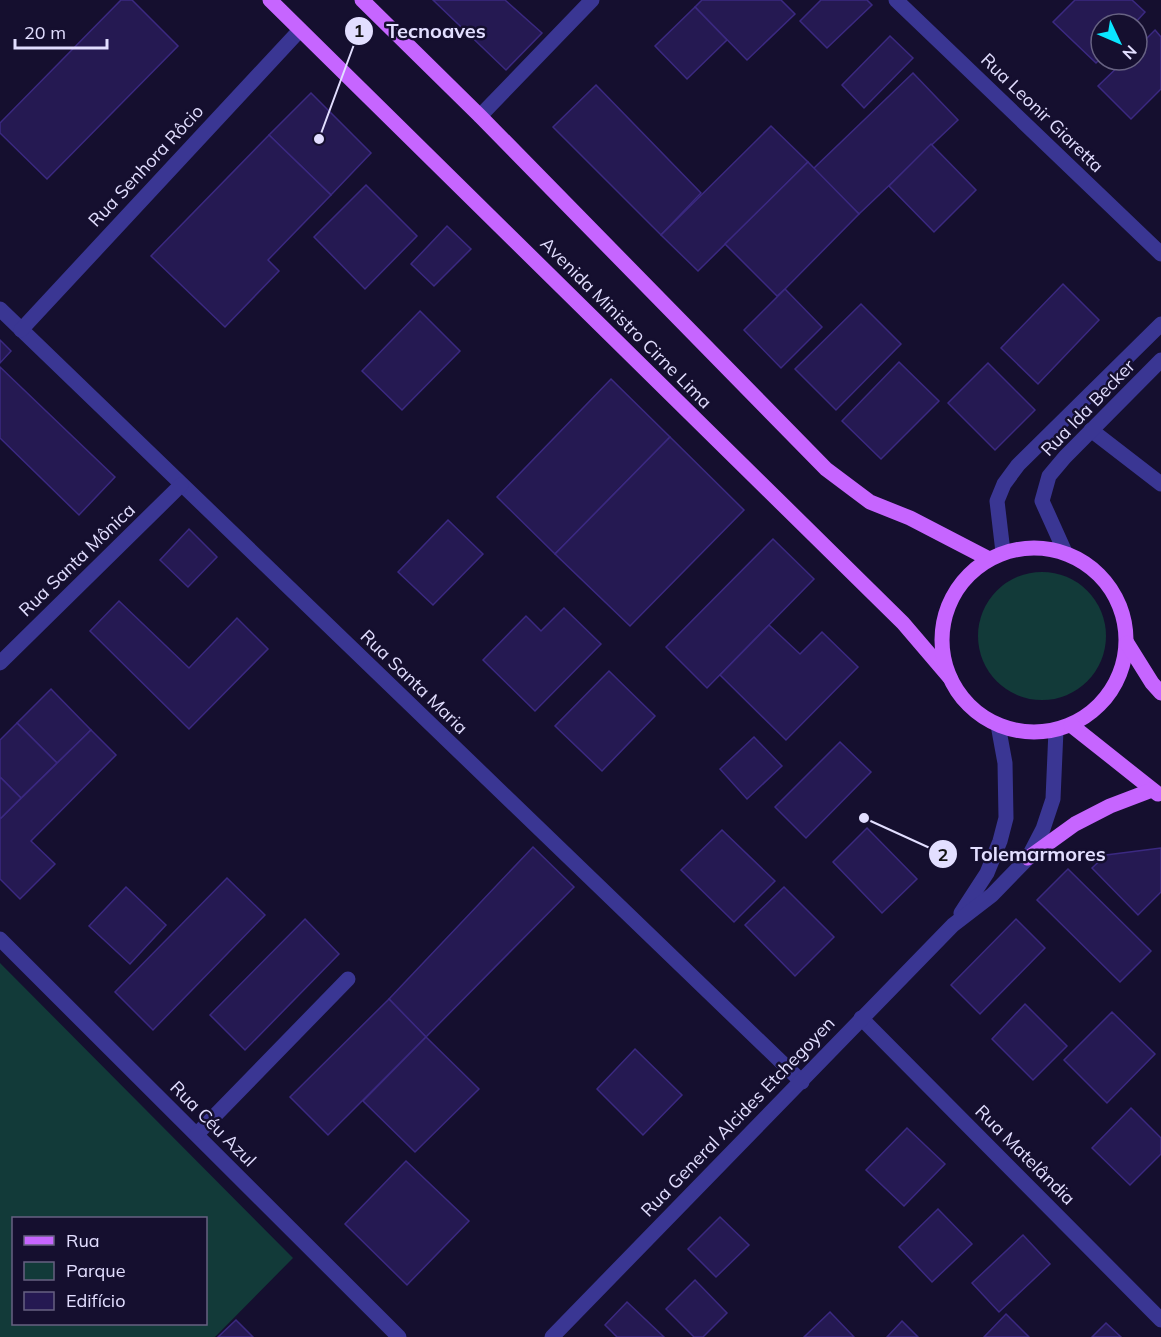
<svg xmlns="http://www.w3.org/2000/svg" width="1161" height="1337" viewBox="0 0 1161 1337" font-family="Mulish,sans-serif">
<rect width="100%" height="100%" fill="#150f2f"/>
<g fill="#123a39" fill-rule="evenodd">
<circle cx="1042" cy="636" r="64"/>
<path d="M0 963 293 1258 215 1337H0ZM14 1218H206V1324H14Z"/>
</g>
<g fill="#251952" stroke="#3b2981" stroke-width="1.5">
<polygon points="121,0 132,0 178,46 47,179 0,133 0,123"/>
<polygon points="433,0 505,0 542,33 506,70"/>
<polygon points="702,0 781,0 795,14 747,60 695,7"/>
<polygon points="821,0 867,0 872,5 827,48 800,21"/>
<polygon points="1075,0 1132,0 1145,12 1134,24 1101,24 1101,58 1096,63 1053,22"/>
<polygon points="695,7 727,40 687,79 655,46"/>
<polygon points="1155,30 1161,37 1161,89 1131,119 1098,86 1125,60 1137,60 1137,48"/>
<polygon points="890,36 913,58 864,108 842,85"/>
<polygon points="913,73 958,120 859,214 813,169"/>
<polygon points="596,85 701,193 661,235 553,127"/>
<polygon points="311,93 371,153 331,195 269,135"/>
<polygon points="771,126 808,162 698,271 661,235"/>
<polygon points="269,135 331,195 268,260 279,271 225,327 151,256"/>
<polygon points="931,144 976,190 934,232 889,186"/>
<polygon points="808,162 859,214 785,289 777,296 725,244"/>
<polygon points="366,185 417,236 365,289 314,237"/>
<polygon points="447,226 471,249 434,286 411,264"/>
<polygon points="1063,284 1099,320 1038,384 1001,348"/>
<polygon points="785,289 822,327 781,368 744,330"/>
<polygon points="861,304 901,344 836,410 795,369"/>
<polygon points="420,311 460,351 402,410 362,371"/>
<polygon points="0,340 11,351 0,363"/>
<polygon points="899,362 939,401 881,459 842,421"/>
<polygon points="988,363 1035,410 995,450 948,403"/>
<polygon points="0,367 115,477 79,515 0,438"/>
<polygon points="611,379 670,437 555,554 497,497"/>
<polygon points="670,437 744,510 630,626 555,554"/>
<polygon points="448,520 483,554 433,605 398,572"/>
<polygon points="189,529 217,557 188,587 160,560"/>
<polygon points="773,539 814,579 707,688 666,647"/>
<polygon points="119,601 189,668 237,618 268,649 189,729 90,631"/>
<polygon points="564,608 601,644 535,711 483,660 526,616 541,631"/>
<polygon points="769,625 800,654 822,632 858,667 786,740 720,675"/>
<polygon points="609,671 655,716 602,771 555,726"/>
<polygon points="51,689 91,730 57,763 17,723"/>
<polygon points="17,723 57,763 21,798 0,777 0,740"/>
<polygon points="91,730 116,755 31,841 55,864 20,899 0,879 0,819"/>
<polygon points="754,737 782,766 747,799 720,769"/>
<polygon points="840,742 871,772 806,838 775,807"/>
<polygon points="0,777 21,798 0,819"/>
<polygon points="867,828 917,879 882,913 833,862"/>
<polygon points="722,830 775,881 734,922 681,870"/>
<polygon points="533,847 574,887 426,1037 389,999"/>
<polygon points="1161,848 1161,892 1138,915 1092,868 1106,855"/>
<polygon points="1068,869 1151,951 1120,982 1037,900"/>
<polygon points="227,878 265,915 153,1030 115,992"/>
<polygon points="126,887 166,925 130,964 89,926"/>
<polygon points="784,887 834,937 795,976 745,925"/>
<polygon points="305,919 339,954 245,1050 210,1015"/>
<polygon points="1016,919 1045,948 980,1014 951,985"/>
<polygon points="389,999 426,1037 328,1135 290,1097"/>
<polygon points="1025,1004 1067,1046 1033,1080 992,1039"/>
<polygon points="1112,1012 1155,1054 1107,1103 1064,1060"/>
<polygon points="426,1037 479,1089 415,1152 363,1101"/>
<polygon points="635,1049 682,1095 643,1135 597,1089"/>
<polygon points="1131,1108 1161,1138 1161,1154 1130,1185 1092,1148"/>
<polygon points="907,1128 945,1164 904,1206 866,1170"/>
<polygon points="406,1161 469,1221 407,1285 345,1224"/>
<polygon points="938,1209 972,1244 932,1282 899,1247"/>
<polygon points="720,1217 749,1245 716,1277 688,1249"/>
<polygon points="1023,1235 1050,1264 999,1312 972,1283"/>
<polygon points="695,1280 727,1313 703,1337 694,1337 666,1309"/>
<polygon points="627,1302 664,1337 617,1337 605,1325"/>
<polygon points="830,1312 854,1337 804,1337"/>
<polygon points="1006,1314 1029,1337 984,1337"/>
<polygon points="236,1320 253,1337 218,1337"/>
<polygon points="902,1321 918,1337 887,1337"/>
<polygon points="1106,1323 1121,1337 1092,1337"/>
</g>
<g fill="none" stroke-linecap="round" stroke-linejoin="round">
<g stroke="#3a3693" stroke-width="15">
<polyline points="896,0 1161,254"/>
<polyline points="480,116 592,0"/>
<polyline points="0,309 802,1082"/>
<polyline points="21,330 300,30"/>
<polyline points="1091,430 1161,484"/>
<polyline points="1003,552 997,501 1004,484 1018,465 1161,324"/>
<polyline points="1065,552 1042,501 1049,476 1065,457 1161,360"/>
<polyline points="0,663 181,485"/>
<polyline points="961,913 987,873 1000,841 1006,818 1005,763 998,725"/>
<polyline points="0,939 399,1337"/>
<polyline points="861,1018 1161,1320"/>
<polyline points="197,1134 348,979"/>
<polyline points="552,1337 953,925 992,895 1028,858 1043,829 1053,799 1056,730"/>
</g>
<g stroke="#c665ff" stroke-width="15">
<polyline points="270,0 903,623 950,678"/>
<polyline points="362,0 480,116 826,469 870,502 910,518 989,559"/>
<circle cx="1034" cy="640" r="92"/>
<polyline points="1127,643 1152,683 1161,693"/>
<polyline points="1071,725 1158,794"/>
<polyline points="1028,858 1075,824 1110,806 1152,790"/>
</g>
</g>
<g text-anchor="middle" stroke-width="5" stroke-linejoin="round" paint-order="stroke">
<g font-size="18" fill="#e2deff" stroke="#150f2f">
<text transform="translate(1042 113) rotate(44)" y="6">Rua Leonir Giaretta</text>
<text transform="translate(146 166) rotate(-47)" y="6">Rua Senhora Rôcio</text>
<text transform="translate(626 323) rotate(45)" y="6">Avenida Ministro Cirne Lima</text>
<text transform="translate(1088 408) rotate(-46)" y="6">Rua Ida Becker</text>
<text transform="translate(77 560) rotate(-44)" y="6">Rua Santa Mônica</text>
<text transform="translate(414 682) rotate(44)" y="6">Rua Santa Maria</text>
<text transform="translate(738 1117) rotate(-46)" y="6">Rua General Alcides Etchegoyen</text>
<text transform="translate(213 1124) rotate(45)" y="6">Rua Céu Azul</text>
<text transform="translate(1025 1155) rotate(45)" y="6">Rua Matelândia</text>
</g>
</g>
<path fill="none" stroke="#e2deff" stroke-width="2" d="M319 139L359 31M864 818L943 854"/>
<g fill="#e2deff" stroke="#150f2f" stroke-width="2">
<circle cx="319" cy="139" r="6"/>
<circle cx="864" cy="818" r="6"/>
<circle cx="359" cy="31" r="15"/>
<circle cx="943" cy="854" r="15"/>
</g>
<g font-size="18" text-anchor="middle" font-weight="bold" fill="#111">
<text x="359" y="37">1</text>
<text x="943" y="861">2</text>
</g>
<g font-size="20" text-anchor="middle" font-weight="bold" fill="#e2deff" stroke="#150f2f" stroke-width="5" stroke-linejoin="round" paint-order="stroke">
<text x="436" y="38">Tecnoaves</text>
<text x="1038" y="861">Tolemarmores</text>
</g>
<rect x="12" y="1217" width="195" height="108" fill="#150f2f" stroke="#676282" stroke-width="1.5"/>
<rect x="24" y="1236" width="30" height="9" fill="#c665ff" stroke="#676282" stroke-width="1.5"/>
<text x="66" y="1247" font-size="18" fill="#e2deff">Rua</text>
<rect x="24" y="1262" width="30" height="18" fill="#123a39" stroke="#676282" stroke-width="1.5"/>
<text x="66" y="1277" font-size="18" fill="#e2deff">Parque</text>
<rect x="24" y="1292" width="30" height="18" fill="#251952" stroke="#676282" stroke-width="1.5"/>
<text x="66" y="1307" font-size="18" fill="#e2deff">Edifício</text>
<g transform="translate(1119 42) rotate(134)"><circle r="28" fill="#150f2f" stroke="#676282" stroke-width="1.5"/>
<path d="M0-4.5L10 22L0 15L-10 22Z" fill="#0ae6ff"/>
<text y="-9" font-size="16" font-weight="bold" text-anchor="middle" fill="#e2deff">N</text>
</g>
<path d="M15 39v9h92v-9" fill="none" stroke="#e2deff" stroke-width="3"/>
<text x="24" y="39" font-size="18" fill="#e2deff" stroke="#150f2f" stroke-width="4.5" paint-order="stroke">20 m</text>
</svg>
